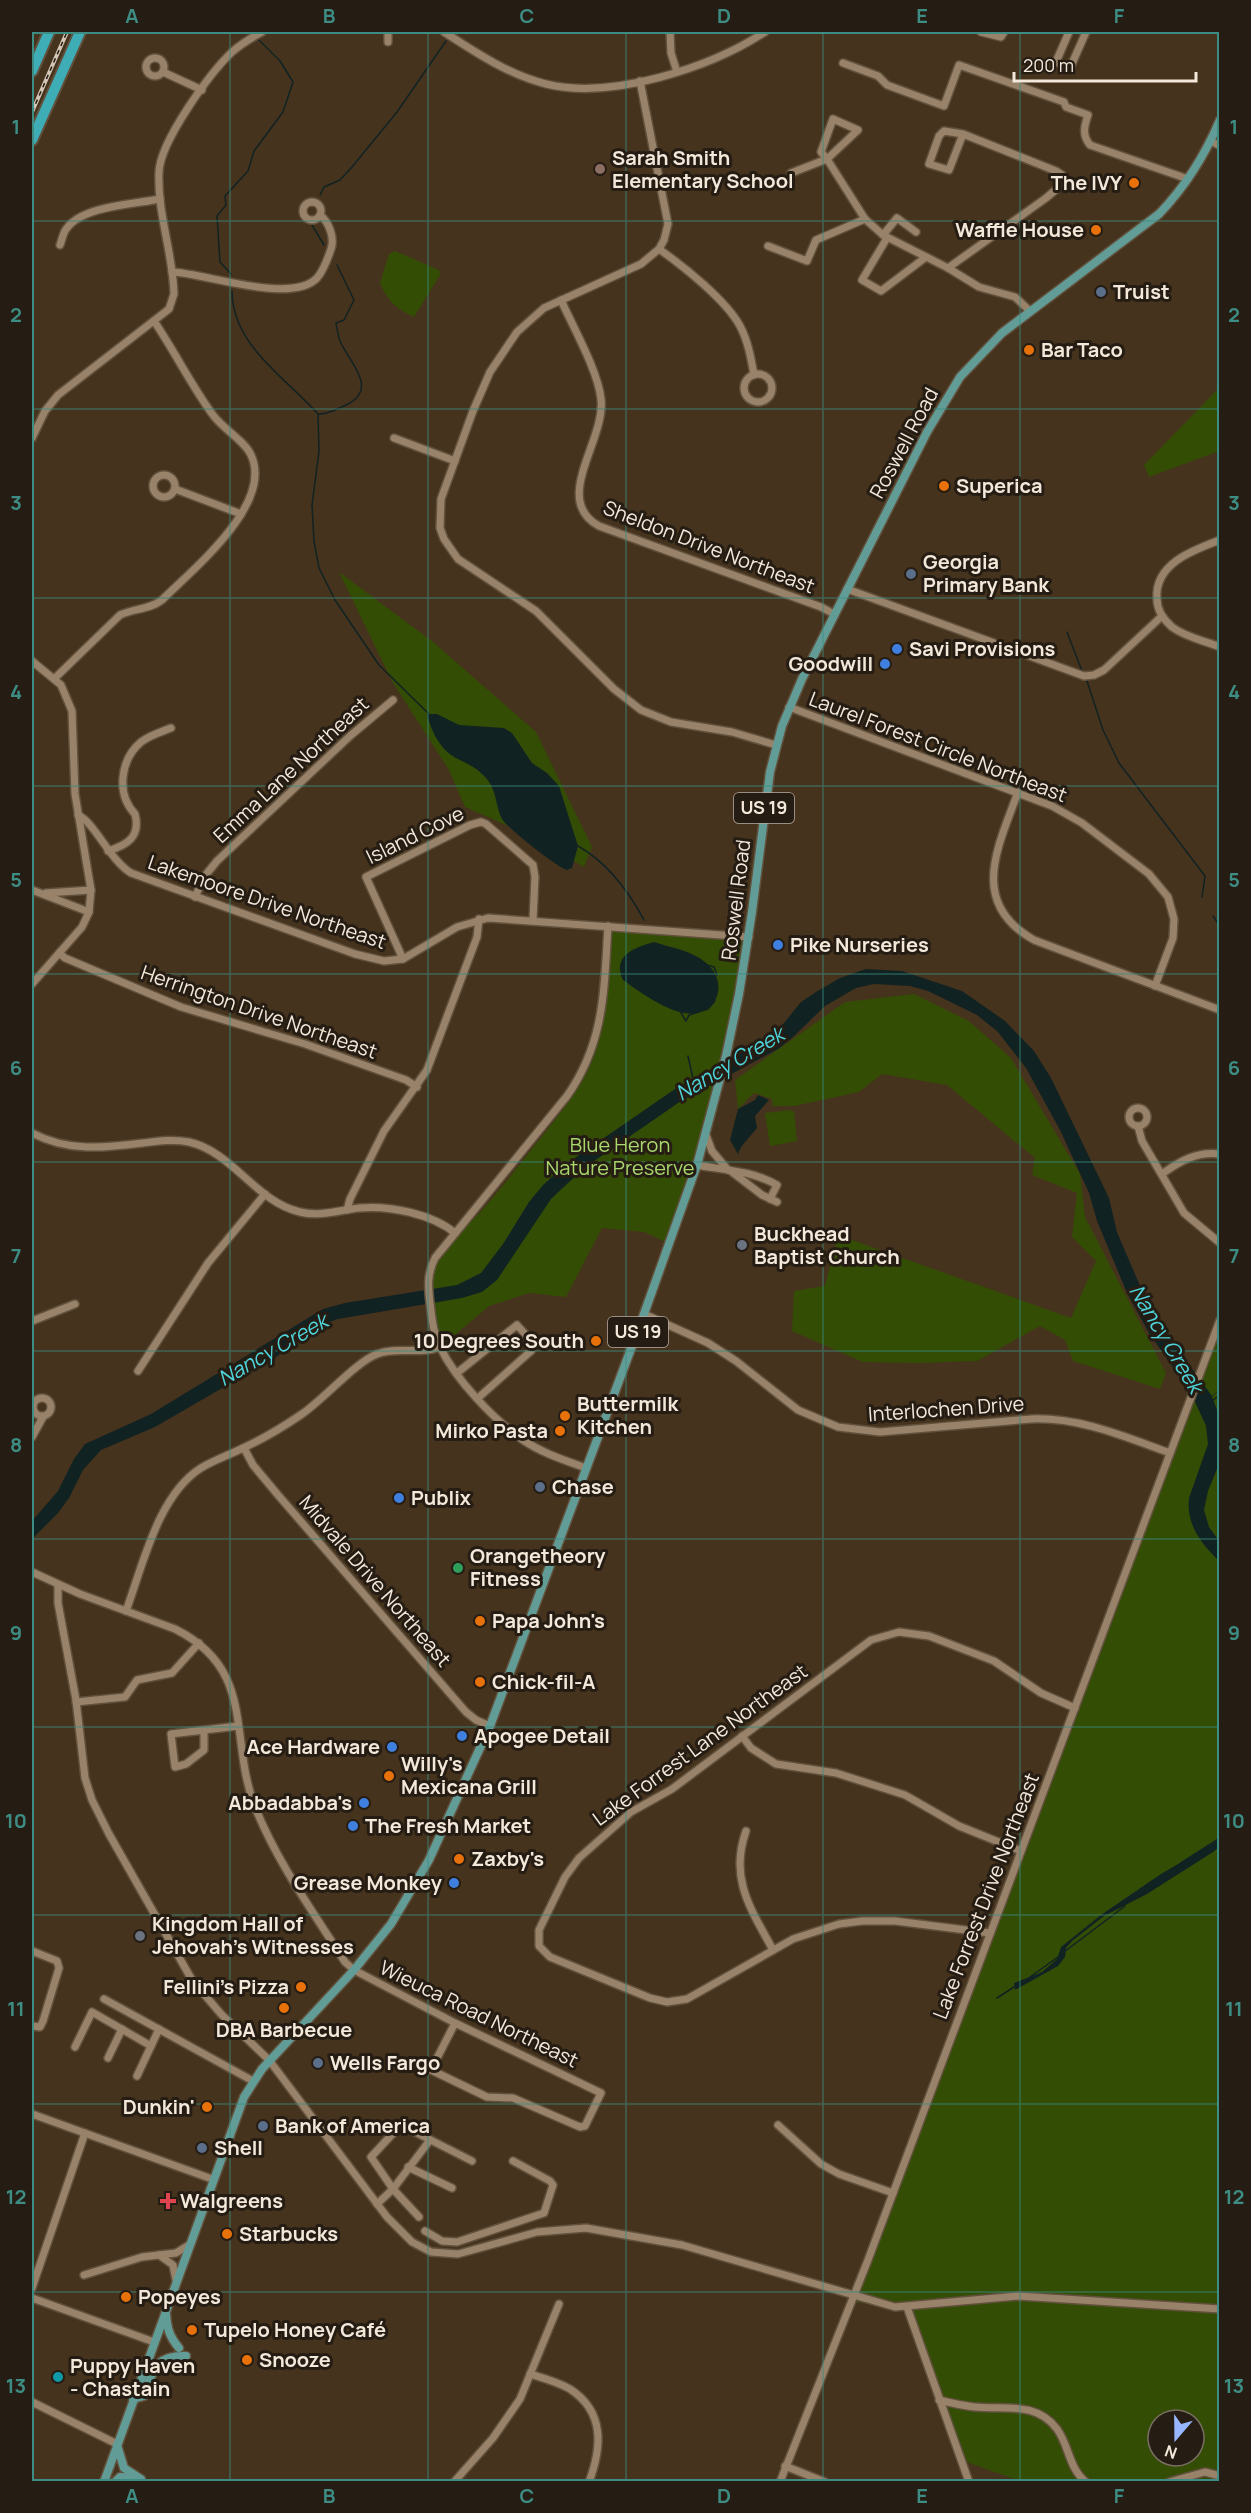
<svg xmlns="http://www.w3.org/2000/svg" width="1251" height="2513" viewBox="0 0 1251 2513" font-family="Manrope,sans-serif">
<rect width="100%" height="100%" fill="#46331d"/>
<g fill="#344d04" fill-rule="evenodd">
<path d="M395 251 439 270 440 275 414 317C396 309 388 301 380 283L389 254Z"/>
<polygon points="1219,388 1219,451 1149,477 1144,465"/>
<polygon points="339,572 433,642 536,732 592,847 584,867 524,833 465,807 449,770 392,681"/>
<path d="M612 931 744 940C728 1043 702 1144 666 1242L644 1232 602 1228 566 1297 529 1293 489 1306 443 1345C435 1324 427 1290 435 1269 444 1246 468 1226 484 1208 506 1183 526 1156 547 1130 561 1112 576 1094 586 1074 609 1030 608 978 612 931Z"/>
<polygon points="914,994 969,1021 1011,1058 1080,1174 1085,1217 1166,1373 1160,1389 1073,1361 1065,1340 1040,1326 977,1361 918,1363 863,1362 792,1331 794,1291 825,1286 838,1235 1071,1318 1096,1261 1072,1237 1077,1193 1032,1175 1035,1158 947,1085 882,1074 859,1092 794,1106 773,1106 772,1099 754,1093 738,1109 735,1080 845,1002"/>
<polygon points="791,1110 794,1112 797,1141 770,1146 765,1113"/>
<path d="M1219 1327V2481H1020L958 2459 909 2308 853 2302ZM1158 2420H1194V2456H1158Z"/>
</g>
<g fill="#112223">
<path d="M431 714H437L459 725 504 728 512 733 532 763 547 773 559 786 578 846 572 868 567 870C558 868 507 828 502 819 495 805 497 789 485 777 477 768 468 764 458 759 441 751 432 733 427 715Z"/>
<path d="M654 942C671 948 691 950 705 962 731 983 717 1018 684 1013 663 1009 640 992 623 980 612 956 633 948 654 942Z"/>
<path d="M866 969 902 971 962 991 1005 1021 1034 1051 1051 1078 1109 1198 1117 1232 1152 1314 1212 1396 1219 1390 1212 1397 1219 1415V1464L1208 1491 1204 1510 1209 1527 1219 1541V1561C1201 1543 1186 1525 1189 1498L1208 1444 1206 1426 1191 1393 1149 1333 1127 1293 1097 1221 1089 1193 1061 1132 1026 1068 998 1032 977 1015 928 991 910 986 874 984 856 988 825 1006 792 1038 778 1049 681 1101 584 1168 551 1199 497 1280 482 1292 462 1298 338 1319 321 1325 276 1357 155 1427 101 1450 83 1470 69 1498 58 1513 32 1539V1521L58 1491 74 1459 85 1444 151 1414 323 1309 345 1303 457 1285 481 1273 503 1244 529 1202 543 1185 569 1162 678 1087 764 1041 784 1023 801 1002 816 992 840 978Z"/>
<polygon points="758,1095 769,1100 755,1116 757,1128 741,1147 738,1154 730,1140 738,1109 755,1100"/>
<polygon points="1219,1840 1219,1847 1213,1852 1147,1894 1104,1916 1072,1941 1066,1948 1065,1957 1058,1966 1015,1990 1014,1983 1042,1972 1057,1959 1061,1947 1101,1915 1161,1874"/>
</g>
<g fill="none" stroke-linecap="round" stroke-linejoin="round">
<g stroke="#112223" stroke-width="1.5">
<polyline points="250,32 251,32"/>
<polyline points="320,195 324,187 340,180 352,167 397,112 446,41"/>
<polyline points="312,225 324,245"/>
<polyline points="231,274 220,262 217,216 226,205 225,196 248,171 254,151 283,112 293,82 280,61 258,39"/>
<path d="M232 291C232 345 286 378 318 414L319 451 312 505 314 541 319 568 335 600 379 665 429 714"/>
<path d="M319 414C329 414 337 409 346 405 380 389 349 362 340 341 338 335 337 329 336 323L344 320 354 300 337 265"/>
<polyline points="1067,632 1082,671"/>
<polyline points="1087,681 1103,730 1119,763 1205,876 1202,897"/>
<path d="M578 846C608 863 628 890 644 920"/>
<polyline points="1213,916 1220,926"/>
<polyline points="707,965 714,967 717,975"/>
<polyline points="680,1011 686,1021 689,1015 708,1009 715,1001"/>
<polyline points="688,1056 693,1079"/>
<polyline points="1213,1400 1220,1395"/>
<polyline points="1181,1863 1220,1838"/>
<polyline points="1064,1952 1125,1906"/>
<polyline points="1030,1977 1058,1957"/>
<polyline points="997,1998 1014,1987"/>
</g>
<g stroke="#60503c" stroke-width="10">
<g id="minor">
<polyline points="388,32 388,42"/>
<path d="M444 32C475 52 509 75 546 84 611 100 710 68 765 32"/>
<polyline points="670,32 671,53 677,72"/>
<polyline points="981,32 1001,37 1004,32"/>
<polyline points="1069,32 1056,62 1070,68 1086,32"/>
<circle cx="155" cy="67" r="9"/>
<path d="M843 63 878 76 887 85 944 106 959 65 1064 102 1066 107 1088 115C1084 127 1082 135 1090 145L1188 179"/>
<polyline points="163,72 202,90"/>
<polyline points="640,81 668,224 664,240 659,249 641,264 544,308 517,332 490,372 473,411 441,499 440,528 444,539 458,559 536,611 614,689 641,710 671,722 732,732 776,745"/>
<polyline points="1211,141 1220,146"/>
<polyline points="791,173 827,159 858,130 833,119 821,152 827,159 865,219 883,235 948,268 979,287 1015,297 1030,311"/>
<circle cx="312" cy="211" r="9"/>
<polyline points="883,235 897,218 916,232"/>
<polyline points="887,238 862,280 881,291 926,257"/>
<path d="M60 245C62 240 63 232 67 228 83 206 135 204 160 199"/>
<polyline points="768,246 807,261 816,240 865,219"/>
<path d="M659 249C683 266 726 300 740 326 748 341 751 358 754 375"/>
<polyline points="948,268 1046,198 1059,187 1062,175 1056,171 963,134 944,131 939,136 929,164 949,170 963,134"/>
<path d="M172 272C205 273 291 305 317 278 324 270 328 258 331 249 335 238 329 222 320 215"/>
<path d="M561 300C573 327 598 371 601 399 606 440 551 500 599 526L821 607 834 614"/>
<circle cx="758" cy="388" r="14"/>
<path d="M32 438 45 411 58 395 169 309 174 294C173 253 157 213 159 172 160 142 209 74 232 52 241 44 251 38 262 32"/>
<polyline points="394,438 455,461"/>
<circle cx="164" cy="486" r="11"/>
<polyline points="175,489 241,514"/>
<path d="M1220 540C1193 550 1154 564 1157 599 1157 610 1164 620 1172 627 1185 637 1205 641 1220 647"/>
<polyline points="847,589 1084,676 1094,675 1104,670 1162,616"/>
<polyline points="32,661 61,685 72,711 75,794 91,890 89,912 82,927 32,984"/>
<path d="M55 678 120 615C134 608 149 610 162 600 193 569 274 504 251 455 245 441 223 429 213 415 191 385 175 352 154 321"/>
<polyline points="789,707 1052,806 1082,823 1149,874 1168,897 1174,919 1173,938 1155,986"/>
<path d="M1018 792C998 847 968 903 1034 940L1220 1010"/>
<path d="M78 815C95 823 109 859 131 873L355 954 384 961 403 959 457 927 488 918 749 937"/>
<path d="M108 851C127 845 141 837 135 814 116 794 120 760 141 742 150 735 161 732 171 728"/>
<polyline points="32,890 89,912"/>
<polyline points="46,893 91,890"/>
<polyline points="195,897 204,877 217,861 350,736 393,700"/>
<polyline points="59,953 65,958 181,1007 305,1044 406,1080 417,1087"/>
<polyline points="403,959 366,877 470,825 481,822 486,824 533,865 535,877 533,920"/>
<circle cx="1138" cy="1117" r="9"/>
<polyline points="1138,1126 1142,1141 1184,1213 1220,1243"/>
<path d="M32 1133C68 1152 104 1148 143 1143 159 1141 174 1139 189 1142 233 1152 256 1202 300 1212 320 1217 340 1210 359 1208 389 1205 432 1214 455 1233"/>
<polyline points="706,1135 712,1151 728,1170"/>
<path d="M697 1165C724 1170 753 1171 777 1185L770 1199"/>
<polyline points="732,1172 762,1195 777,1202"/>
<path d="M1162 1174C1180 1161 1197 1151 1220 1154"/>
<polyline points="347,1210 350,1199 384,1131 427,1070 477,937 479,919"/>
<path d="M644 1314 708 1343 736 1361 798 1410 838 1427 880 1432 1031 1419C1080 1417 1125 1437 1170 1453"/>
<polyline points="32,1321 75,1304"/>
<polyline points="138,1371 208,1263 265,1194"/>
<polyline points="457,1373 517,1325 534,1344 531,1351 478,1398"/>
<circle cx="42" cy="1407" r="9"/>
<polyline points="32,1437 43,1417"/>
<polyline points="244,1448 253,1465 278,1495 466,1712 476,1720 490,1726"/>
<path d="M586 1468C564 1460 542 1453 523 1440 493 1419 456 1380 440 1347 433 1333 432 1318 430 1303 428 1286 427 1274 435 1258L567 1096C605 1042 604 989 608 926"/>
<path d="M32 1572 80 1594 175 1629C257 1670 228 1737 255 1807 277 1862 313 1912 345 1962L354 1970 455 2023 601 2093 585 2126 580 2127 513 2098 487 2097 431 2070 455 2023"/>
<polyline points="58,1585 58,1603 76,1700 85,1778 92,1800 109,1834 192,1980 221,2014 269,2060 387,2217 412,2242 431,2252 458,2254 537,2232 586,2228 682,2245 895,2307 1018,2296 1220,2309"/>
<path d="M126 1611C143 1565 158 1495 201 1468 214 1460 229 1455 243 1448 263 1439 283 1427 302 1414 324 1399 356 1362 377 1354 398 1346 419 1355 440 1347"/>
<polyline points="76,1702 125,1697 137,1680 172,1673 199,1643"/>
<polyline points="204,1730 204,1750 186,1764 175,1767 171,1734 238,1726"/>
<polyline points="742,1736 751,1748 776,1764 836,1773 905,1795 959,1826 1021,1851"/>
<path d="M746 1831C729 1879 751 1909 773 1950"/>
<polyline points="990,1933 895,1921 862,1921 839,1924 793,1939 687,1999 667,2002 650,1998 550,1957 539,1946 539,1930 565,1877 579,1858 631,1812 672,1789 871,1640 899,1632 929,1636 994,1661 1041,1693 1075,1708"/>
<polyline points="32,1951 57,1961 59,1968 43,2021 40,2027 32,2026"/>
<polyline points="104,1999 253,2081"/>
<polyline points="75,2047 92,2012 151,2046"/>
<polyline points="108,2058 122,2029"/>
<polyline points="137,2076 159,2029"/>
<polyline points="32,2114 212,2179"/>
<polyline points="778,2125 821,2164 839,2174 893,2193"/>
<polyline points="408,2167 452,2188"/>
<polyline points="377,2204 393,2189 430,2140"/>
<polyline points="419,2217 393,2189 371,2157 398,2128 407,2128 472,2161"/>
<polyline points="425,2231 442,2241 457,2242 544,2213 553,2185 550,2181 513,2161"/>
<polyline points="159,2255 173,2265 176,2280"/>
<polyline points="84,2275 142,2257 176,2253 189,2245"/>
<polyline points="32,2288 85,2133"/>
<polyline points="32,2298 154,2342"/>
<polyline points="907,2307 969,2482"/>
<path d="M530 2374C543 2378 558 2382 570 2389 605 2412 602 2447 589 2482"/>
<path d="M939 2400C951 2403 963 2406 975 2407 1005 2410 1036 2401 1057 2429 1069 2445 1069 2469 1086 2482"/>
<polyline points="32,2402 117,2444"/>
<polyline points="785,2466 825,2482"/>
<polyline points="454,2482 493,2438 520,2399 559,2304"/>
<polyline points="780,2482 868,2260 1220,1320"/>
<polyline points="1169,2482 1205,2472 1220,2476"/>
</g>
</g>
<g stroke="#60503c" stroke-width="11">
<g id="major">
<path d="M166 2313C167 2328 169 2336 179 2348"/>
<path d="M133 2399 144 2396C153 2371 154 2355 186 2356"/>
<polyline points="117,2445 124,2468 141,2479"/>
<path d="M104 2482 244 2097 262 2069 354 1970 391 1924 429 1860 490 1726 644 1314 697 1165 726 1056 739 994 752 912 770 772 782 726 802 679 927 432 960 377 1002 333 1159 214C1186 186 1205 155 1220 120"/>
<polyline points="115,2482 120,2477 135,2478"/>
</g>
</g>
<g stroke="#60503c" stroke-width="14">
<g id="highway">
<polyline points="32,71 49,32"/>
<polyline points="32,140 80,32"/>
</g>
</g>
<use href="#minor" stroke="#988269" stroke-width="7"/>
<use href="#major" stroke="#629c97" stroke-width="8"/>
<use href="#highway" stroke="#3eadb6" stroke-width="10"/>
<g stroke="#d4c6b7" stroke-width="4">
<polyline id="rail" points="32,112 67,32"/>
</g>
<use href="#rail" stroke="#251d13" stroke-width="1.5" stroke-dasharray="4.5" stroke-linecap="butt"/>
</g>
<path fill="none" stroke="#3d8d84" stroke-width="1.5" stroke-opacity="0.55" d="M230 32V2482M428 32V2482M626 32V2482M823 32V2482M1020 32V2482M32 221H1220M32 409H1220M32 598H1220M32 786H1220M32 974H1220M32 1162H1220M32 1351H1220M32 1539H1220M32 1727H1220M32 1915H1220M32 2104H1220M32 2292H1220"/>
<circle fill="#8d6e63" stroke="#251d13" stroke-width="2" cx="600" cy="169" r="6"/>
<g fill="#e8710a" stroke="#251d13" stroke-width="2">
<circle cx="1134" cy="183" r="6"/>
<circle cx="1096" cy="230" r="6"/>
<circle cx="1029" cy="350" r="6"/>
<circle cx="944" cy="486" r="6"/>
<circle cx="596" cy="1341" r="6"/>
<circle cx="565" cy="1416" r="6"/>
<circle cx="560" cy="1431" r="6"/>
<circle cx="480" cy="1621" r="6"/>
<circle cx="480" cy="1682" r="6"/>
<circle cx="389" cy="1776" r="6"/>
<circle cx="459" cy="1859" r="6"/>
<circle cx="301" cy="1987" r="6"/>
<circle cx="284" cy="2008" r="6"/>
<circle cx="207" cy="2107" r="6"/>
<circle cx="227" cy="2234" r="6"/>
<circle cx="126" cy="2297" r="6"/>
<circle cx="192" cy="2330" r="6"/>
<circle cx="247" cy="2360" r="6"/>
</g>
<g fill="#5c6f8a" stroke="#251d13" stroke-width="2">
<circle cx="1101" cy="292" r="6"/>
<circle cx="911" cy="574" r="6"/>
<circle cx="540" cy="1487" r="6"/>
<circle cx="318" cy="2063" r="6"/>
<circle cx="263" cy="2126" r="6"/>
<circle cx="202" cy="2148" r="6"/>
</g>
<g fill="#3f7fe0" stroke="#251d13" stroke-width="2">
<circle cx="897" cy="649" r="6"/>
<circle cx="885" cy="664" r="6"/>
<circle cx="778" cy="945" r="6"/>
<circle cx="399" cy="1498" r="6"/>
<circle cx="462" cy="1736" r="6"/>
<circle cx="392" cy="1747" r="6"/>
<circle cx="364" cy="1803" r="6"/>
<circle cx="353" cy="1826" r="6"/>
<circle cx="454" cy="1883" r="6"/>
</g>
<g fill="#6b7280" stroke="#251d13" stroke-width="2">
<circle cx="742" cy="1245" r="6"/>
<circle cx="140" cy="1936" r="6"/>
</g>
<circle fill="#2e9e5b" stroke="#251d13" stroke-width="2" cx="458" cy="1568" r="6"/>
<path fill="#e0444e" stroke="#251d13" stroke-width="2" d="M165 2192h6v6h6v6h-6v6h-6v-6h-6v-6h6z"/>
<circle fill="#0f9aa8" stroke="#251d13" stroke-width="2" cx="58" cy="2377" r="6"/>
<g text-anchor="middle" stroke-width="6" stroke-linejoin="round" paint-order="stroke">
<g fill="#251d13" stroke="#b6ab9e" stroke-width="1.5">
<rect x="734" y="793" width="60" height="30" rx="4.5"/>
<rect x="608" y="1317" width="60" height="30" rx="4.5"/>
</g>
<g font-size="18" font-weight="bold" fill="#f4e8da">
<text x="764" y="814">US 19</text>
<text x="638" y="1338">US 19</text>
</g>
<g font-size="20" font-weight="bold" fill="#f4e8da" stroke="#251d13" text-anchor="start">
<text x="612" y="165">Sarah Smith<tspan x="612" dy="23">Elementary School</tspan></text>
<text x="1122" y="190" text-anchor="end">The IVY</text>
<text x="1084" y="237" text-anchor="end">Waffle House</text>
<text x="1113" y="299">Truist</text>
<text x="1041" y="357">Bar Taco</text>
<text x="956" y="493">Superica</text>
<text x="923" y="569">Georgia<tspan x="923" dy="23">Primary Bank</tspan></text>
<text x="909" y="656">Savi Provisions</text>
<text x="873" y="671" text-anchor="end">Goodwill</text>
<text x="790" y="952">Pike Nurseries</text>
<text x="754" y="1241">Buckhead<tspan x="754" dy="23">Baptist Church</tspan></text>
<text x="584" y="1348" text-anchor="end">10 Degrees South</text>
<text x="577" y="1411">Buttermilk<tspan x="577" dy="23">Kitchen</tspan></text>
<text x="548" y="1438" text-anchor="end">Mirko Pasta</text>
<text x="552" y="1494">Chase</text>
<text x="411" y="1505">Publix</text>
<text x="470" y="1563">Orangetheory<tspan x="470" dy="23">Fitness</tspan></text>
<text x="492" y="1628">Papa John's</text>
<text x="492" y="1689">Chick-fil-A</text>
<text x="474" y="1743">Apogee Detail</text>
<text x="380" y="1754" text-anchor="end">Ace Hardware</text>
<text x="401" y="1771">Willy's<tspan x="401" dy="23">Mexicana Grill</tspan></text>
<text x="352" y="1810" text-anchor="end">Abbadabba's</text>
<text x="365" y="1833">The Fresh Market</text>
<text x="471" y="1866">Zaxby's</text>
<text x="442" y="1890" text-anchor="end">Grease Monkey</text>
<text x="152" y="1931">Kingdom Hall of<tspan x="152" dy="23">Jehovah’s Witnesses</tspan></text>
<text x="289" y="1994" text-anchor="end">Fellini's Pizza</text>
<text x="284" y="2037" text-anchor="middle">DBA Barbecue</text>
<text x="330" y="2070">Wells Fargo</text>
<text x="195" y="2114" text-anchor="end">Dunkin'</text>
<text x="275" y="2133">Bank of America</text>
<text x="214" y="2155">Shell</text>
<text x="180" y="2208">Walgreens</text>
<text x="239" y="2241">Starbucks</text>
<text x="138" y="2304">Popeyes</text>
<text x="204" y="2337">Tupelo Honey Café</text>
<text x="259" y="2367">Snooze</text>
<text x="70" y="2373">Puppy Haven<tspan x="70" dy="23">- Chastain</tspan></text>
</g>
<g font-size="20" fill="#f4e8da" stroke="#251d13">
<text transform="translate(904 443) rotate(-62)" y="7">Roswell Road</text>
<text transform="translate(709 547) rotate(21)" y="7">Sheldon Drive Northeast</text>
<text transform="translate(938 747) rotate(21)" y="7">Laurel Forest Circle Northeast</text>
<text transform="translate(291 770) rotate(-43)" y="7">Emma Lane Northeast</text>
<text transform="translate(415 835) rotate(-26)" y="7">Island Cove</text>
<text transform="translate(736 900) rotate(-83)" y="7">Roswell Road</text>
<text transform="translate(267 902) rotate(19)" y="7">Lakemoore Drive Northeast</text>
<text transform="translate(259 1012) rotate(19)" y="7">Herrington Drive Northeast</text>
<text transform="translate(946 1409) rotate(-4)" y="7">Interlochen Drive</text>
<text transform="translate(375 1581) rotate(49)" y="7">Midvale Drive Northeast</text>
<text transform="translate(700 1745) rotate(-36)" y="7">Lake Forrest Lane Northeast</text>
<text transform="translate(986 1896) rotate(-69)" y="7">Lake Forrest Drive Northeast</text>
<text transform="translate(479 2014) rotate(26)" y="7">Wieuca Road Northeast</text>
</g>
<g font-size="20" fill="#a9d76d" stroke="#251d13">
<text x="620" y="1152">Blue Heron<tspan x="620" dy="23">Nature Preserve</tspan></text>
</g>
<g font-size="21" font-style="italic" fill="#4ed5dc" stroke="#251d13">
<text transform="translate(730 1064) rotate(-31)" y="7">Nancy Creek</text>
<text transform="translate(1166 1339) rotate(59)" y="7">Nancy Creek</text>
<text transform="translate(273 1350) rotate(-30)" y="7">Nancy Creek</text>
</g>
</g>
<rect width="1251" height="2513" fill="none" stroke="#251d13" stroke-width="66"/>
<g transform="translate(1176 2438) rotate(200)"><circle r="28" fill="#251d13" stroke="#786e63" stroke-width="1.5"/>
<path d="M0-4.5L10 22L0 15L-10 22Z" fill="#98b6fd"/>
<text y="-9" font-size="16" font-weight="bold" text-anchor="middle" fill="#f4e8da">N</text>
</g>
<path d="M1014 72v9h182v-9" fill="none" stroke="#f4e8da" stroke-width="3"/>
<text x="1023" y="72" font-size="18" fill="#f4e8da" stroke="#251d13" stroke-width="4.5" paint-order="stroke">200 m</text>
<rect x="33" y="33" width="1185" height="2447" fill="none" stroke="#3d8d84" stroke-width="2"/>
<g font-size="20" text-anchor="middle" font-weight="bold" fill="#3d8d84">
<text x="132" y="23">A</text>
<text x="329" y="23">B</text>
<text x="527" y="23">C</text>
<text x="724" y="23">D</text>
<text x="922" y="23">E</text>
<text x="1119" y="23">F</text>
<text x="16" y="134">1</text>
<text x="1234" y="134">1</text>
<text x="16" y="322">2</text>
<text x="1234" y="322">2</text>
<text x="16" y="510">3</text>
<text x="1234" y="510">3</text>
<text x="16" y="699">4</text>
<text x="1234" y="699">4</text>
<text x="16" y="887">5</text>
<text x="1234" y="887">5</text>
<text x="16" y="1075">6</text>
<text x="1234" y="1075">6</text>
<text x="16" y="1263">7</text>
<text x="1234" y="1263">7</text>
<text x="16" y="1452">8</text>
<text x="1234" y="1452">8</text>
<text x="16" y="1640">9</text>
<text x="1234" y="1640">9</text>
<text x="16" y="1828">10</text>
<text x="1234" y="1828">10</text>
<text x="16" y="2016">11</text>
<text x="1234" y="2016">11</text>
<text x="16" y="2204">12</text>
<text x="1234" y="2204">12</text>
<text x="16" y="2393">13</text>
<text x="1234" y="2393">13</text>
<text x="132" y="2503">A</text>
<text x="329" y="2503">B</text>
<text x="527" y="2503">C</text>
<text x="724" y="2503">D</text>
<text x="922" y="2503">E</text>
<text x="1119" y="2503">F</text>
</g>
</svg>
